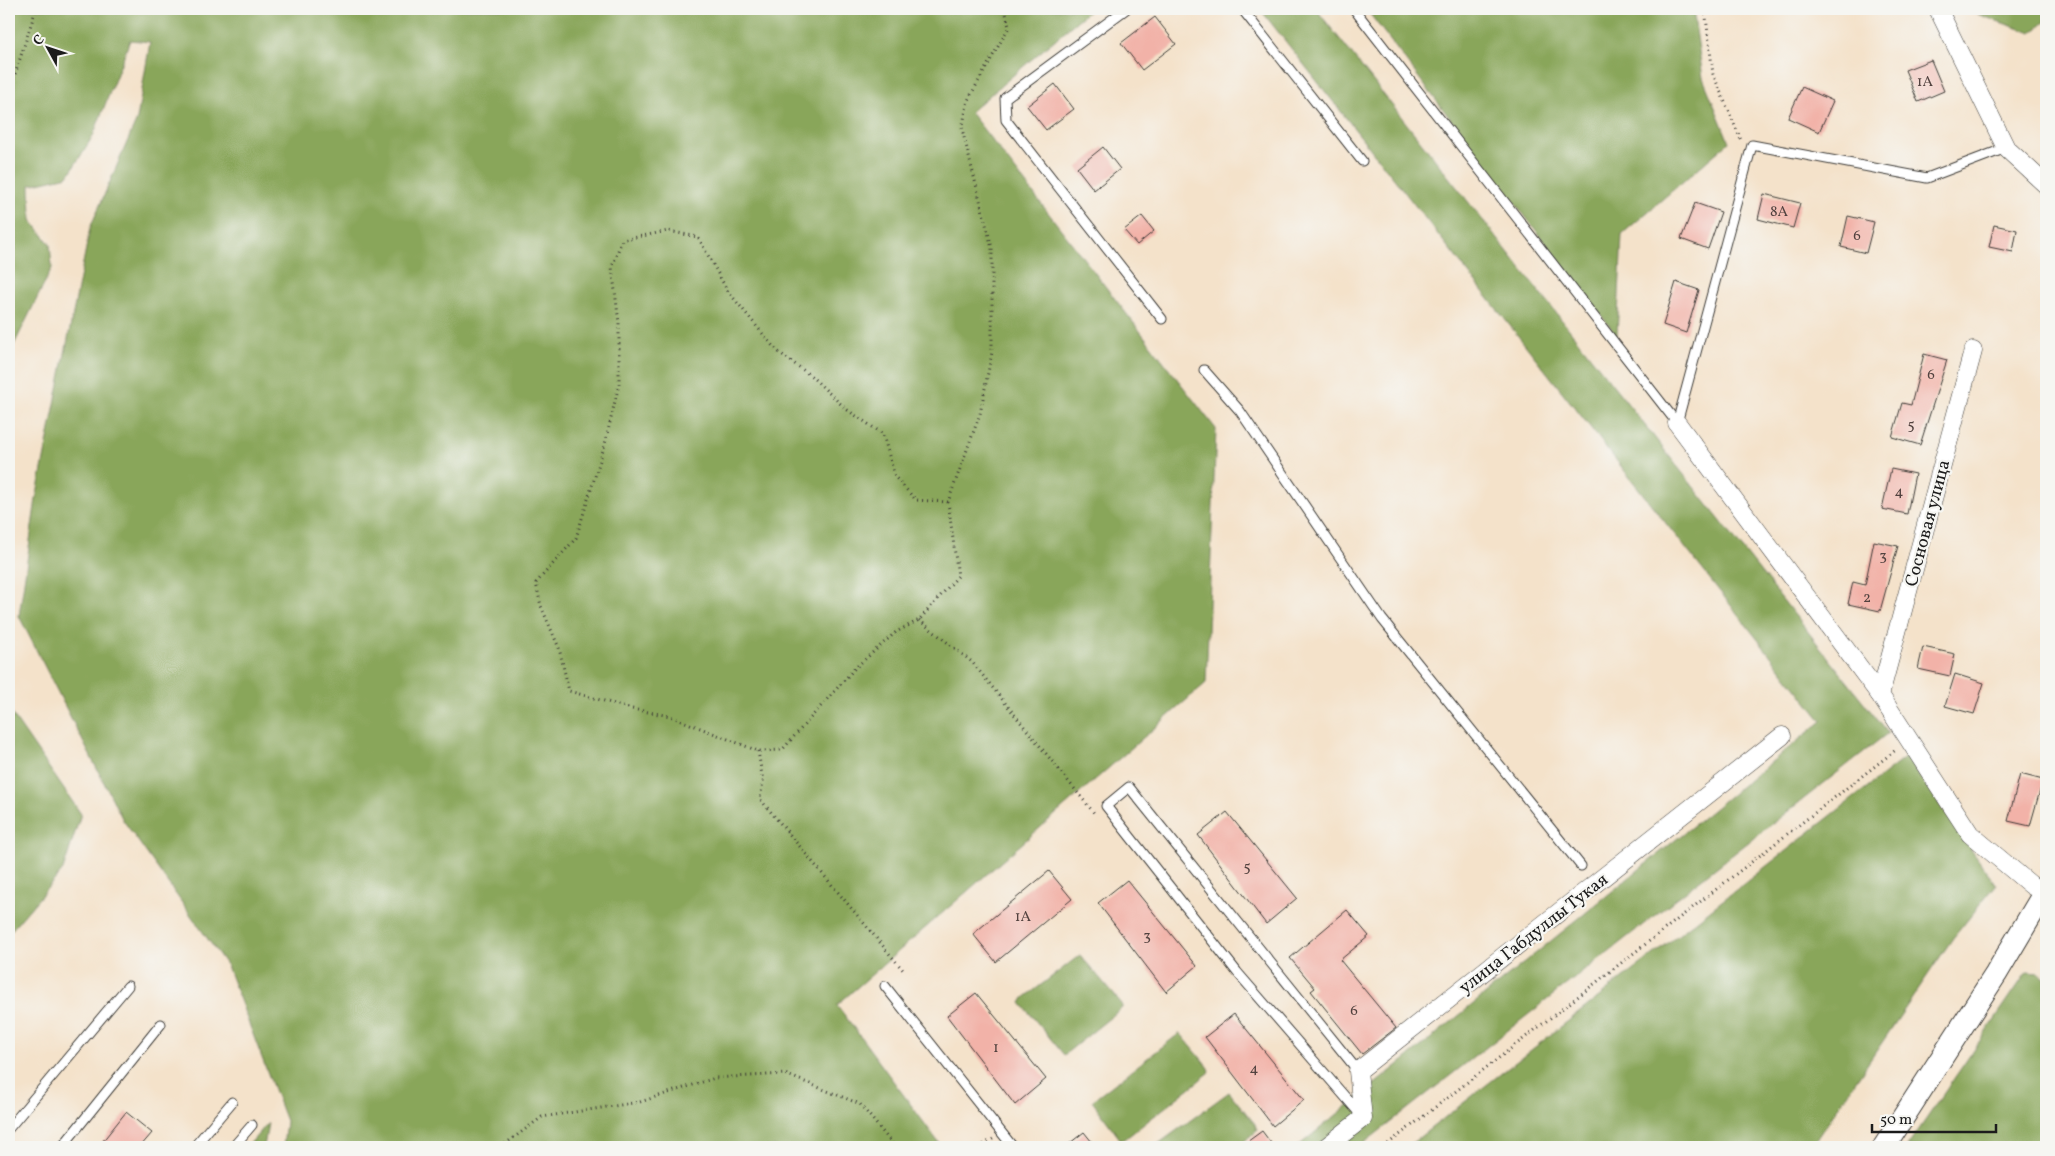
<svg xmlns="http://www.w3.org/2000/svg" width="2055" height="1156" viewBox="0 0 2055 1156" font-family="Vollkorn,serif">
<rect width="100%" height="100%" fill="#f6f6f2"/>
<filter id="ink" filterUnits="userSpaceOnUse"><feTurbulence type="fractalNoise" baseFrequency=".02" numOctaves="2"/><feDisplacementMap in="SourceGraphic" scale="10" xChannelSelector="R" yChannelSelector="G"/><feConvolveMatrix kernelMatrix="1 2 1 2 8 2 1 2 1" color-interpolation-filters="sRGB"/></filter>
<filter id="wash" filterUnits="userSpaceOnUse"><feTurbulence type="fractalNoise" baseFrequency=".0096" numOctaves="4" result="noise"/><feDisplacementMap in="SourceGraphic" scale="20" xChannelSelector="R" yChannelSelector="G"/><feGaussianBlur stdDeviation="1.12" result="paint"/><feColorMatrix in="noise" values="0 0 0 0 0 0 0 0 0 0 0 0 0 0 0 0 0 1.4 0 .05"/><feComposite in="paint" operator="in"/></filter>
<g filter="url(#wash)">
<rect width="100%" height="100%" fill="#f4e2ca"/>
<g fill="#89a65a" stroke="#52613b">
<polygon points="9,9 1091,9 970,112 1216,429 1206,683 837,1005 942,1147 283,1147 286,1121 227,966 123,820 19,616 36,499 90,228 137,119 150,42 130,40 93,136 68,176 30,185 31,220 50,244 52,268 9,355"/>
<polygon points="1260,9 1316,9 1888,733 1359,1147 1297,1147 1822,721"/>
<polygon points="1366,9 1693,9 1703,78 1729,142 1622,234 1617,336"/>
<polygon points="1962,9 2046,9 2046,21 2032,33"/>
<polygon points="9,710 81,814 63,870 9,933"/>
<polygon points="1906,757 1996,885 1953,938 1811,1147 1407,1147"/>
<polygon points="1080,955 1122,1004 1122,1008 1064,1055 1021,1003 1024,998"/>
<polygon points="2027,972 2039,973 2046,979 2046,1147 1907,1147"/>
<polygon points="1180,1033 1209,1068 1210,1072 1125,1139 1120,1139 1092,1101"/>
<polygon points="1229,1092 1255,1124 1257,1131 1237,1147 1154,1147"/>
<polygon points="268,1123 264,1147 247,1147"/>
</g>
<g id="blocks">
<g fill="#f2b2a8">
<polygon points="1155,17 1176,44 1142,70 1121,43"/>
<polygon points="1931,60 1944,91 1918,102 1905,70"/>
<polygon points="1055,84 1074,109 1046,130 1027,106"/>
<polygon points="1802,87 1833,101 1819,132 1788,118"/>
<polygon points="1103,147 1120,169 1094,190 1077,168"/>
<polygon points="1764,194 1800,203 1793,228 1758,219"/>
<polygon points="1695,203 1721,212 1708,249 1681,239"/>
<polygon points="1142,216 1154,231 1137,245 1124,230"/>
<polygon points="1848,216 1874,222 1866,253 1841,247"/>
<polygon points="1994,225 2017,230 2013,252 1989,247"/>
<polygon points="1676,282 1699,290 1686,333 1663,325"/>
<polygon points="1924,354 1947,360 1920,445 1892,437 1902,403 1911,405"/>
<polygon points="1891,469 1915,474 1907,514 1882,509"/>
<polygon points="1874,541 1898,546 1880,611 1848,604 1853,582 1865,585"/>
<polygon points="1923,647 1955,654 1950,676 1918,669"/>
<polygon points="1955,674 1984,683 1974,714 1945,706"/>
<polygon points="2020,774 2043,780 2030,826 2008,821"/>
<polygon points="1227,812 1297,898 1266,924 1198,835"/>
<polygon points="1049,871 1072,899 996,962 973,934"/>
<polygon points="1127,880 1197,966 1166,992 1098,903"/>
<polygon points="1347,910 1369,936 1340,960 1396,1028 1362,1054 1311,991 1315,988 1290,958"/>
<polygon points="976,993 1046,1079 1015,1105 947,1016"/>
<polygon points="1234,1014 1304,1100 1273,1126 1205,1037"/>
<polygon points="126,1112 152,1133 140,1147 98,1147"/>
<polygon points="1262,1131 1274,1147 1240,1147"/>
<polygon points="1084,1132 1096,1147 1065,1147"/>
</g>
</g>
</g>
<g filter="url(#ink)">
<use href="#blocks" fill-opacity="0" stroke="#3c3a36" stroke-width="1"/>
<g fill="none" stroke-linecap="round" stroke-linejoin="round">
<g stroke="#3c3a36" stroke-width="11">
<g id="service">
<polyline points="1126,9 1005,98 1006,120 1162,319"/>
<polyline points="1242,9 1362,161"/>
<polyline points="1354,9 1677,423"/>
<polyline points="1204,370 1240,411 1382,619 1581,866"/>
<polyline points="1677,423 1752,145 1927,178 2006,148"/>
<polyline points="885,986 1013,1147"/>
<polyline points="1358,1071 1129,787 1106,806 1237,972 1360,1114"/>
<polyline points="9,1128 128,986"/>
<polyline points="62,1147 161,1024"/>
<polyline points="194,1147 232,1102"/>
<polyline points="233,1147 252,1125"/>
</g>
</g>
<g stroke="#3c3a36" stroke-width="19">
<g id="minor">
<polyline points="1938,9 2006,148 2046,185"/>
<polyline points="1677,423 1880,695 1970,834 2031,885 2046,894"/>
<polyline points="1880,695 1973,351"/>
<polyline points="1326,1147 1363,1118 1358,1071 1782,736"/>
</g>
</g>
<g stroke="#3c3a36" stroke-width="24">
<polyline id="tertiary" points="1884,1147 1996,974 2046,890"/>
</g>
<g stroke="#3c3a36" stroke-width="3" stroke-dasharray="1 4" stroke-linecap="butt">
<polyline points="1705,9 1713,74 1741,140"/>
<polyline points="9,93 36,9"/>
<polyline points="948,502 916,500 895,477 883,434 846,409 811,376 776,350 727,290 698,237 668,231 622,240 612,267 619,323 619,384 605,444 576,538 536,583 541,606 559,648 569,691 632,709 670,716 758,751 782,750 855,668 896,632 919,620 958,576 948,502 980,414 992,352 992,248 962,129 968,100 1009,27 1005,9"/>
<polyline points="919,620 972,662 1094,813"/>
<polyline points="758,751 763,781 760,799 903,970"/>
<polyline points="2039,872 2046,858"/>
<polyline points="501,1147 542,1117 640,1102 715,1078 785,1074 860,1104 895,1147"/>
<polyline points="979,1147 993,1139"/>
<polyline points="1384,1147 1897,749"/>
</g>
<use href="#service" stroke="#fff" stroke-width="9"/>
<use href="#minor" stroke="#fff" stroke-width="18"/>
<use href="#tertiary" stroke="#fff" stroke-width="22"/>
</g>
</g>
<g text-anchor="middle" stroke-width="4.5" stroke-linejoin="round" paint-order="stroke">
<g font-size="15" fill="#52423f">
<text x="1925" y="86">1А</text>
<text x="1779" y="216">8А</text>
<text x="1857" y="240">6</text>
<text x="1931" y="379">6</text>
<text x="1911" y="429">5</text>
<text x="1899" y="496">4</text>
<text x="1883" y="560">3</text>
<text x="1867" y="602">2</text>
<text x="1247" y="871">5</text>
<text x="1023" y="921">1А</text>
<text x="1147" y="940">3</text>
<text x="1354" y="1015">6</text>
<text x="996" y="1052">1</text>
<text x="1254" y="1073">4</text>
</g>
<g font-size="18" fill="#1c1c1c" stroke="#f6f6f2">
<text transform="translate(1927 523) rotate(-75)" y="6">Сосновая улица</text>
<text transform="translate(1533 933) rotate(-38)" y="6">улица Габдуллы Тукая</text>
</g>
</g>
<rect width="2055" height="1156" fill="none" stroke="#f6f6f2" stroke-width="30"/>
<g transform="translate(48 48) rotate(310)" stroke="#f6f6f2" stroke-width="4" paint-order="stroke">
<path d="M0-4L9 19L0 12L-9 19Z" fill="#1c1c1c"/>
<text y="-8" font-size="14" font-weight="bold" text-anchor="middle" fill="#1c1c1c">С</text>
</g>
<path d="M1872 1124v8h124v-8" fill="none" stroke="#1c1c1c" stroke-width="2.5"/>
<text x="1880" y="1124" font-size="15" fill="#1c1c1c" stroke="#f6f6f2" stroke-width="4" paint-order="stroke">50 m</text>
</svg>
